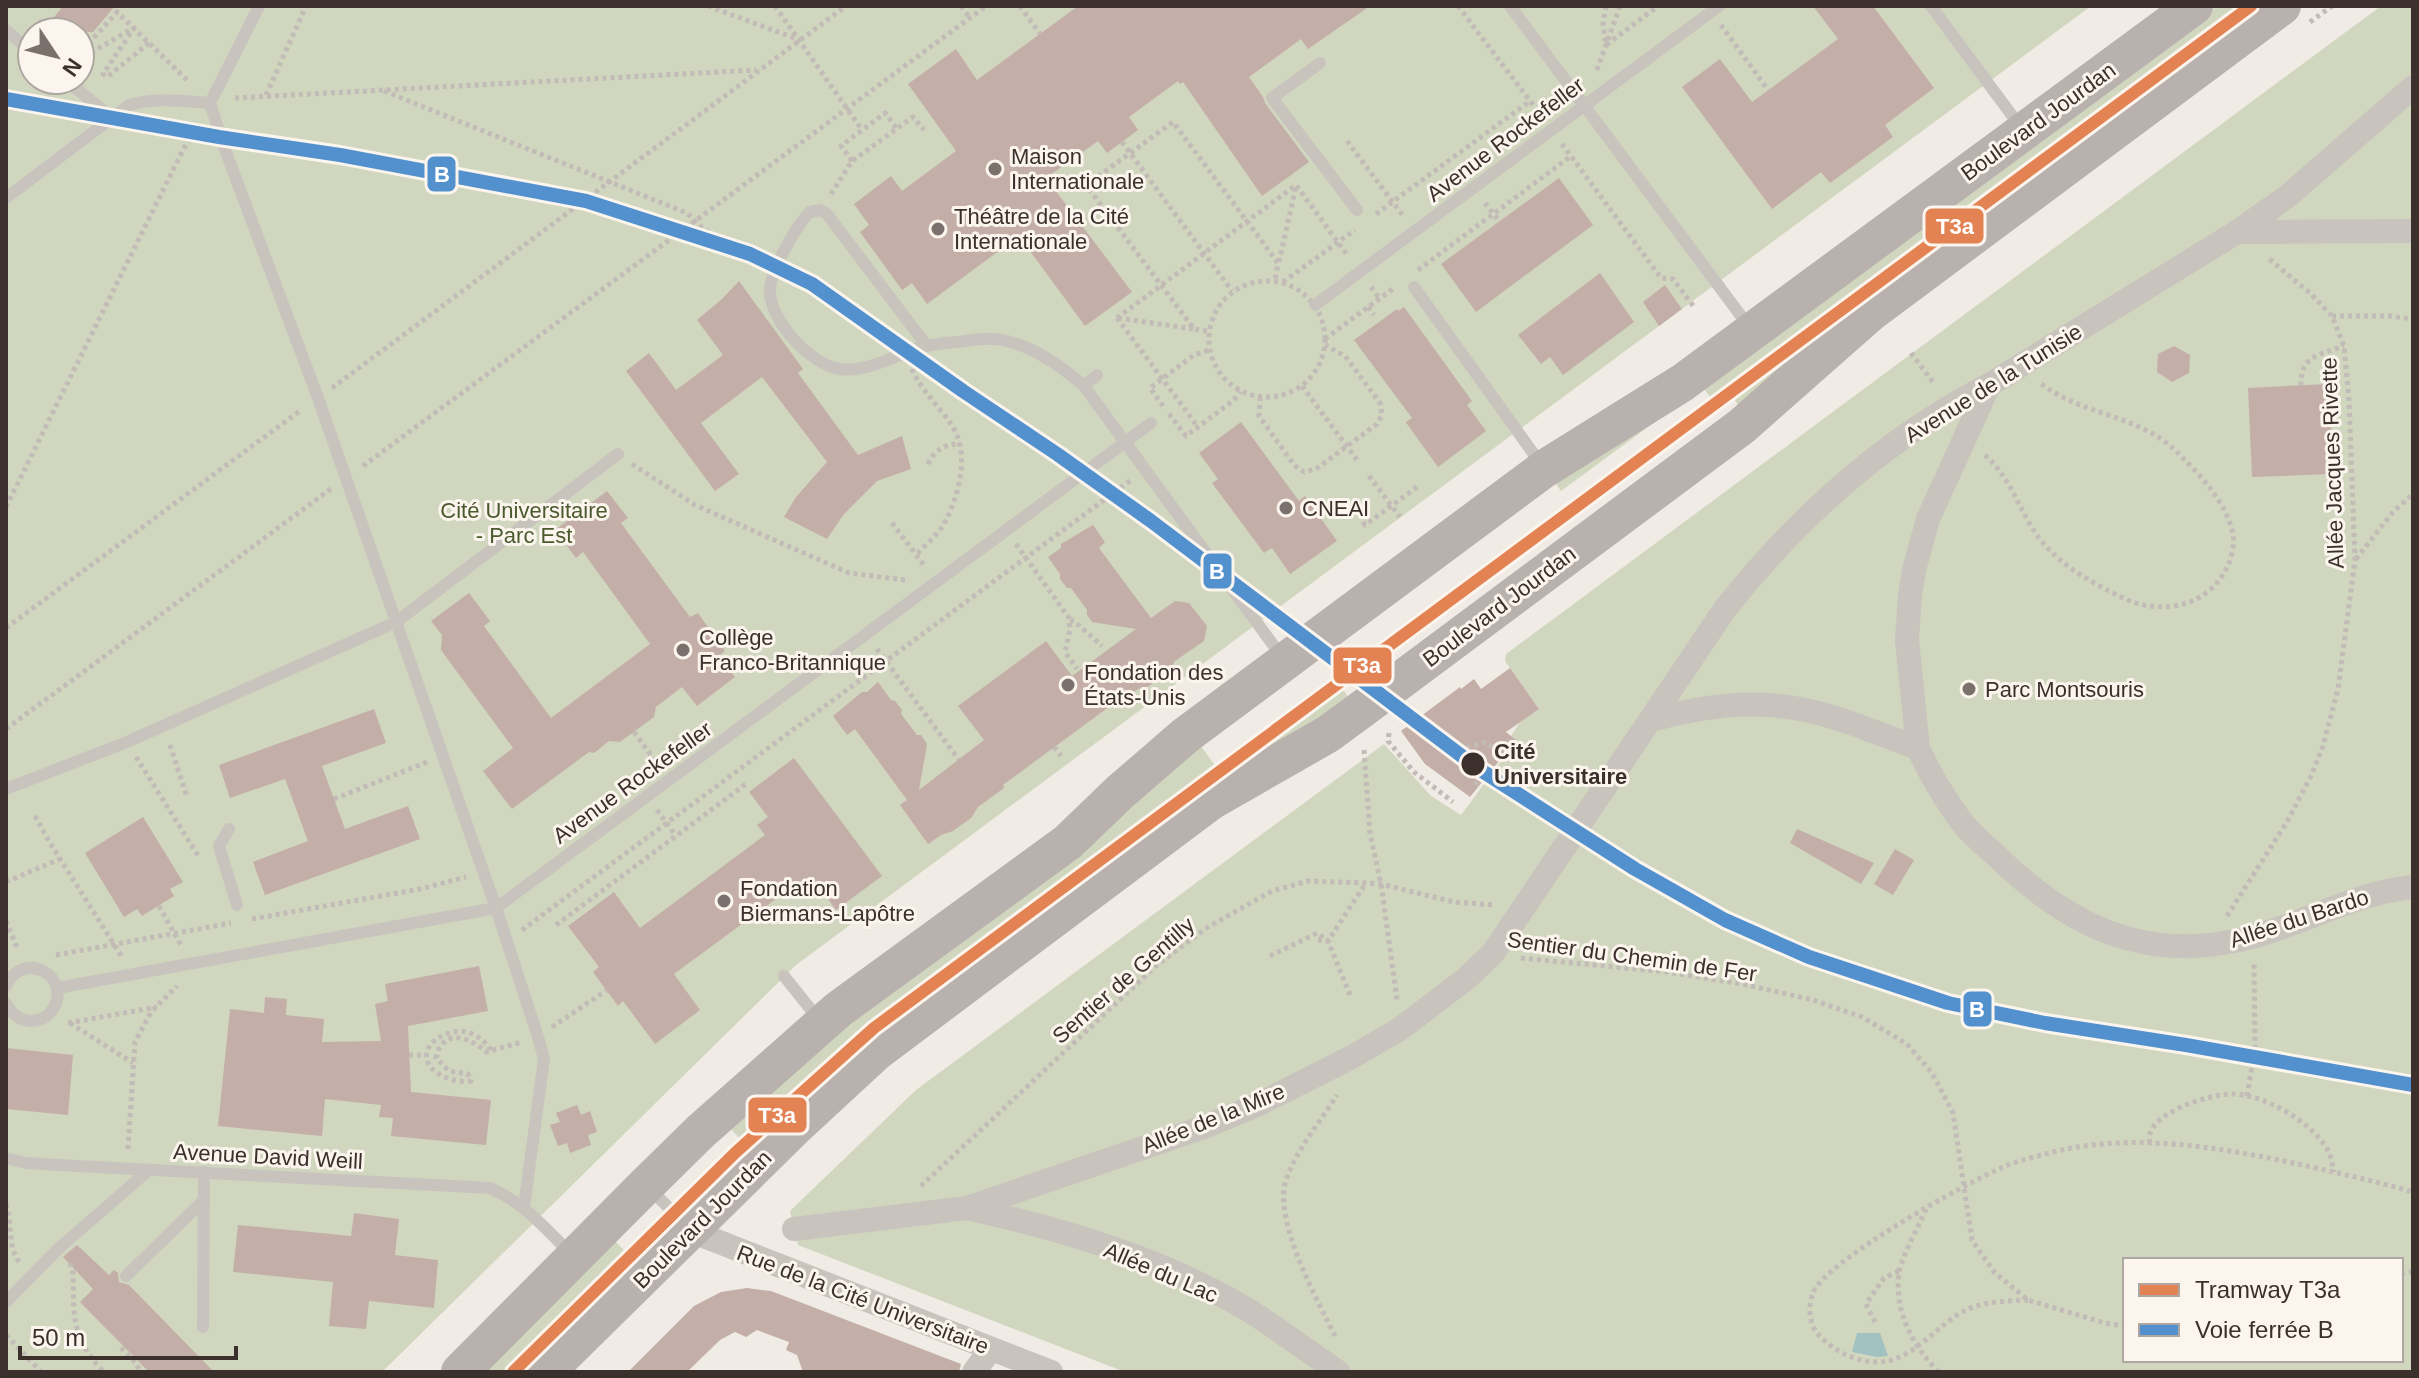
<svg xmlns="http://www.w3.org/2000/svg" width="2419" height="1378" viewBox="0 0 2419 1378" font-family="Helvetica,sans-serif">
<rect width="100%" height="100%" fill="#f0ebe5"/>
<g fill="#d1d6bf" fill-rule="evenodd">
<path d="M6 6H2091L796 965 382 1372H6ZM32 32H80V80H32Z"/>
<polygon points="2217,6 2262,6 1745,414 1734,399 1718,409 1703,387"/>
<path d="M2381 6H2413V1372H1125L798 1245 790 1211 916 1090 1384 744 1431 796 1461 815 1516 741 1511 736 1520 722 1539 709 1505 661 1506 654ZM2125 1260H2401V1360H2125Z"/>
<polygon points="1678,405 1561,491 1550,475"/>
<polygon points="1342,688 1353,704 1223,775"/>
<polygon points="1195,738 1222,775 750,1149 728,1126 804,1056"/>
<polygon points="615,1241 635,1261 523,1372 483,1372"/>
</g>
<polygon fill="#a1c2c1" points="1857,1333 1880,1333 1888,1356 1877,1357 1852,1352"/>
<g fill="#c3afa7">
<polygon points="63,6 115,6 93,32 42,32"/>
<polygon points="1078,6 1370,6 1308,49 1301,39 1249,77 1263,97 1265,103 1309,162 1262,196 1183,82 1180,84 1178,81 1129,117 1138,130 1107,153 1098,141 1046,178 1132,292 1085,326 1019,236 927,304 912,283 902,290 860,232 869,225 854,204 891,176 902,191 956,151 908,84 956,49 977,80"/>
<polygon points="1813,6 1873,6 1934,88 1885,125 1893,137 1830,183 1821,172 1772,209 1682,87 1720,59 1752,102 1838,39"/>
<polygon points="1559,178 1593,225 1476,312 1441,264"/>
<polygon points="1600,273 1634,322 1563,375 1550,357 1541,364 1518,335"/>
<polygon points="739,281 803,369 798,373 858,455 902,436 911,469 877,481 844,514 827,539 784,517 796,497 827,462 762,377 701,423 739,474 715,491 626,371 649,353 676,390 723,355 697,320 722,299"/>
<polygon points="1665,285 1682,309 1659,326 1643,302"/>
<polygon points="1404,307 1472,401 1467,405 1486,431 1438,467 1407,424 1406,422 1412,418 1354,340 1397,309 1398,311"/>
<polygon points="2174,346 2190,355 2189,373 2172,382 2157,372 2158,354"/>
<polygon points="2329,384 2333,474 2252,477 2248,388"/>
<polygon points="1241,422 1299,501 1305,496 1337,541 1290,574 1272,548 1264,553 1212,483 1218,479 1199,453"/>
<polygon points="607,491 628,518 621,523 690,617 698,613 725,651 719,656 735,677 697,706 682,687 656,707 654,717 620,742 609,741 594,753 589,752 512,809 483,771 513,748 441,650 442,635 431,621 469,593 490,621 484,626 551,718 650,644 583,552 576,558 555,530"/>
<polygon points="1093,525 1105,542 1099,548 1151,618 1175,601 1189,603 1207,626 1204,641 1175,661 1168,672 1149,686 1138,689 1112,708 1110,706 1003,785 1004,788 978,807 971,818 953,831 941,835 928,844 900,805 907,800 855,729 847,735 833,716 862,692 867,692 878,682 891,700 895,701 902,710 901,714 917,735 921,735 927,744 919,790 984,740 958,706 1046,641 1072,676 1136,629 1092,622 1087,615 1087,610 1071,588 1067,588 1060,579 1060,574 1048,557 1061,548 1061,544"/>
<polygon points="1510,668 1539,709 1506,732 1516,740 1470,797 1425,764 1401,731 1460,687 1461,689 1474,679 1481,689"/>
<polygon points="374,709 386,743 322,766 345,829 408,806 420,839 265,895 253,862 308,841 285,779 230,798 219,765"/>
<polygon points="794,758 882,876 836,910 817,884 806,892 799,882 674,974 700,1010 655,1044 623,1001 618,1006 593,972 599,967 568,926 614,892 640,928 765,835 757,825 768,817 749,792"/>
<polygon points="143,817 183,882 170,889 174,896 142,916 137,909 124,917 85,853"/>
<polygon points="1797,829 1874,863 1861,884 1790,843"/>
<polygon points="1895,849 1914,860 1893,895 1874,884"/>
<polygon points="479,966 488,1011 408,1026 411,1092 491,1100 486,1145 391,1136 393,1118 379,1117 381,1105 325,1099 322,1136 218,1126 230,1009 264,1013 265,997 287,999 286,1015 324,1019 322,1042 381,1041 375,1004 388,1001 385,984"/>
<polygon points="6,1048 73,1055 68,1115 6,1109"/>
<polygon points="577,1105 581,1115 590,1111 597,1132 588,1135 591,1145 570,1153 567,1143 558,1146 550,1125 560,1122 556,1113"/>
<polygon points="354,1213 399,1219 395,1255 438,1260 434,1308 369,1301 366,1329 329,1326 333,1282 233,1272 238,1225 351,1236"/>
<polygon points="77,1245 109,1275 114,1270 118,1273 119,1282 129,1285 214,1372 149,1372 80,1302 93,1289 63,1257"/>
<polygon points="747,1288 771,1291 961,1364 959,1372 803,1372 797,1355 786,1350 789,1342 757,1330 746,1337 735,1332 720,1340 687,1372 628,1372 694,1306 721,1292"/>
</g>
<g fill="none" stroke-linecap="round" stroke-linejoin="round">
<g stroke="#c2bbb6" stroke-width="5" stroke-dasharray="4 4" stroke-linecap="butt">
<polyline points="708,6 797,39"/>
<polyline points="775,6 862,130"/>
<polyline points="961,6 970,18"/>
<polyline points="1020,6 1040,34"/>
<polyline points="1458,6 1540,114"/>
<polyline points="1606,6 1603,24 1606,45 1658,6"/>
<polyline points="2310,22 2332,6"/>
<polyline points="1721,25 1768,90"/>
<polyline points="149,43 107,77 103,74 134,28 88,54 82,51 117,12 189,82"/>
<polyline points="1597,70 1620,6"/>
<polyline points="384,91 687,213 703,229 760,260"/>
<polyline points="266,95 306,6"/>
<polyline points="235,98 756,70"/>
<polyline points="1347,141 1404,217"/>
<polyline points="1122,142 1232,291"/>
<polyline points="1562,144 1661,278 1673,279 1694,307"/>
<polyline points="852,161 841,146 885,113 897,129"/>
<polyline points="831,194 852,161 913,117 924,130"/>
<polyline points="1485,203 1499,221"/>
<polyline points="1376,214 1530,101"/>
<polyline points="1279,262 1296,186"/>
<polyline points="1418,270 1571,156"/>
<circle cx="1267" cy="339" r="58"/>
<polyline points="1283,282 1355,230"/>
<polyline points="1371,287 1380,299"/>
<polyline points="1368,307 1374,315"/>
<polyline points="2332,316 2389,316 2413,319"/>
<polyline points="1117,318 1296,185 1348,256"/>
<polyline points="1117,318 1198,427"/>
<polyline points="1118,318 1194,329"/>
<polyline points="1207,331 1194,329 1086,185 1173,122 1278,263 1275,281"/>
<polyline points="1325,339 1394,288"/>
<polyline points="1911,353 1935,385"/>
<path d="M912 369C922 393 943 409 955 431 969 458 958 497 945 522 939 534 925 545 916 555"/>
<polyline points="1302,386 1357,460"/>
<path d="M2301 386C2300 355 2319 355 2344 346"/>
<polyline points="332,388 846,6"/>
<polyline points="1260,397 1259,416 1294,465 1304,472 1316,469 1377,424 1382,415 1380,403 1345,356 1325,345"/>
<polyline points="1163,406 1150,388 1194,355 1209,350"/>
<polyline points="1169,414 1186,436 1234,400 1240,391"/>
<path d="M1985 455C2009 477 2015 499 2031 526 2051 560 2086 580 2121 597 2161 617 2211 607 2229 563 2232 554 2235 543 2233 534 2226 502 2201 476 2179 454 2139 413 2083 417 2039 382"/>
<polyline points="632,464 695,505 849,573 906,580"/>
<path d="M928 464C936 448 944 446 960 443"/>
<polyline points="363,466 986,6"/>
<polyline points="1369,476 1400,517"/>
<polyline points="6,507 182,152 198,124"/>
<polyline points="1363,522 1365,525 1417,487 1415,484"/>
<polyline points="892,523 926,568"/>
<polyline points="1016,544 1069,618 1070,630 1065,652 1077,669"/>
<polyline points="2356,559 2393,512 2413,494"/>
<polyline points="1070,620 1074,621 1102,646"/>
<polyline points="6,628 301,410"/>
<polyline points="877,649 959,760"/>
<polyline points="6,729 332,488"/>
<polyline points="634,732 659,766"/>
<polyline points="1389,733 1388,741 1414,772 1453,802"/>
<polyline points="170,745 187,797"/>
<polyline points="1054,747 1061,756"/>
<polyline points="1364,750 1370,833 1381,884 1397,1000"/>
<polyline points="136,757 199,857"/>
<polyline points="1475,785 1483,775 1468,764 1466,748 1485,742 1499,753 1504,747"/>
<polyline points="334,799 427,762"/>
<polyline points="657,810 676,836"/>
<polyline points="35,816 50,843 122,957"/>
<polyline points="6,882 60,859"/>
<polyline points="159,906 182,947"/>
<polyline points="2227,916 2287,822 2311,776 2323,746 2338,689 2355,560 2349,400 2344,346 2332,316 2310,293 2268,258"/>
<polyline points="252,919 420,889 466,877"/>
<polyline points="6,921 18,950"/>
<polyline points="556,925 746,784"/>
<polyline points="522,930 1131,480"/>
<polyline points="56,955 231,923"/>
<polyline points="1270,956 1317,933 1328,941 1318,940"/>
<polyline points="1521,958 1667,972 1747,985 1813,1000 1862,1017 1907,1044 1932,1073 1953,1113 1972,1240 1994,1272 2028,1300 2105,1323 2125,1326"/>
<polyline points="1350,995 1328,941 1366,883"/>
<polyline points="68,1023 157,1007"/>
<polyline points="70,1023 133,1063"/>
<polyline points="552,1027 607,990"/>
<path d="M491 1050C479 1033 462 1026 442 1036 436 1038 431 1043 428 1049 419 1072 455 1084 471 1081L468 1074 449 1071 436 1058C442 1028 469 1036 486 1052L522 1042"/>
<polyline points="409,1055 427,1055"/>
<polyline points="2247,1096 2255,1049 2254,961"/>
<path d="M2150 1143C2142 1114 2210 1094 2232 1094 2262 1094 2306 1119 2323 1143 2330 1151 2332 1162 2334 1172"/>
<polyline points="128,1149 135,1042 151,1012 177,986"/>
<polyline points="921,1186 1157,965 1208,927 1272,891 1308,881 1366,883 1381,884 1454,902 1494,905"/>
<path d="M6 1204C13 1224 7 1245 19 1262"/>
<path d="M1926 1209C1919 1226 1902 1256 1899 1272 1894 1311 1912 1346 1939 1372"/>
<path d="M70 1263 73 1270C74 1314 70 1338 104 1372"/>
<polyline points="2401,1274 2413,1271"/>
<path d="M2028 1300C2009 1301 1986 1301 1968 1309 1937 1323 1912 1364 1875 1362 1853 1361 1832 1350 1817 1333 1809 1323 1808 1305 1813 1293 1825 1261 1968 1182 2003 1167 2017 1161 2034 1157 2049 1153 2134 1131 2224 1148 2307 1166 2343 1174 2378 1182 2413 1192"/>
<polyline points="1875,1322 1866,1304 1884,1278 1899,1271"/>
<polyline points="6,1335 41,1372"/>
<path d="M1335 1336C1317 1299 1273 1221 1286 1180 1297 1149 1320 1122 1337 1095"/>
<polyline points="121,1348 136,1363 140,1372"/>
</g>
<g stroke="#c9c3be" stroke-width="12">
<polyline points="259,6 210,103 224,147 318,398 496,908 538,1037 544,1059 524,1207"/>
<polyline points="1510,6 1750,328"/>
<polyline points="1931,6 2022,129"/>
<polyline points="6,30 32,52"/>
<polyline points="1320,63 1272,98 1357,210"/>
<polyline points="66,80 112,118"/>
<path d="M6 198 129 105C155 97 182 101 210 103"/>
<polyline points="1414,287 1543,467"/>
<polyline points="1315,305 1719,6"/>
<path d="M926 345 827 214 820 210 810 212C796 226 769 273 770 292 771 322 811 365 840 369 866 372 891 358 915 349 929 344 943 343 957 342 969 341 982 338 993 339 1026 341 1060 365 1084 386L1282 657"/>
<polyline points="1084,386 1097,375"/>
<polyline points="6,789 127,742 396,622 618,454"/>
<polyline points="229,829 219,846 237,905"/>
<polyline points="784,976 820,1021"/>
<path d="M6 986C23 948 73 977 53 1009 48 1017 40 1021 31 1021 19 1020 11 1014 6 1003"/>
<polyline points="57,988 496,908 1151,423"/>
<path d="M6 1158 26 1163 78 1166 490 1188C523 1202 545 1228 570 1253"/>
<polyline points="648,1187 689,1228"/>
<polyline points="126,1276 204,1200"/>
<polyline points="6,1302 58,1249 149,1170"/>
<polyline points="203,1327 204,1172"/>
</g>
<g stroke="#c9c3be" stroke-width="24">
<polyline points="2237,232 2413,231"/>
<path d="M1651 720C1702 706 1753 699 1805 710 1844 718 1881 735 1918 748 1930 774 1944 798 1961 821 1973 837 1991 850 2005 864 2079 933 2155 964 2256 936 2309 921 2358 892 2413 887"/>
<polyline points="1918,748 1907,640 1910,595 1914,570 1928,519 1989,385"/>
<path d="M967 1208C1065 1230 1167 1260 1253 1313 1282 1332 1310 1352 1338 1372"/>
<path d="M794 1229 967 1208 1204 1127 1255 1106 1352 1057 1400 1029 1467 978 1493 953 1725 609C1797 518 1885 439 1989 385L2237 232 2288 196 2413 87"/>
<polyline points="691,1231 1051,1372"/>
<polyline points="974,1372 991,1349"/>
</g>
<g stroke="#b8b1ad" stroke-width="38">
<polyline points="460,1372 646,1185 701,1131 822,1024 839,1009 1068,842 1120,792 1186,735 1544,469 1682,383 2194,6"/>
<polyline points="546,1372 797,1125 876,1052 1211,801 1328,734 1358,712 1742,426 1870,313 2282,6"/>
</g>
<g stroke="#fbf5ee" stroke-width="20">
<polyline id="rail-1" points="6,99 219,137 340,155 586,201 750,254 812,284 963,391 1057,454 1151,521 1479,769 1635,869 1725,920 1809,957 1948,1003 2045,1023 2186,1045 2413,1085"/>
</g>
<use href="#rail-1" stroke="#5291ce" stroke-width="14"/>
<g stroke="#fbf5ee" stroke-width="18">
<polyline id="tram-1" points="513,1372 735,1153 874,1028 2251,6"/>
</g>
<use href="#tram-1" stroke="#e38354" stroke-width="12"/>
</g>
<g fill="#7a716c" stroke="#fbf5ee" stroke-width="3">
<circle cx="995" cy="169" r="8"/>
<circle cx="938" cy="229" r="8"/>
<circle cx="1286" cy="508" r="8"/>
<circle cx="683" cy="650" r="8"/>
<circle cx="1068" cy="685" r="8"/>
<circle cx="1969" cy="689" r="8"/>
<circle cx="724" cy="901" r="8"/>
</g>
<circle fill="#3b302b" stroke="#fbf5ee" stroke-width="3" cx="1473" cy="764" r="13"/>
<g text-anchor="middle" stroke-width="6" stroke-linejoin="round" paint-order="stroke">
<g font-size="22" fill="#3b302b" stroke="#fbf5ee">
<text transform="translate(2038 121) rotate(-36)" y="8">Boulevard Jourdan</text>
<text transform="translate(1505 139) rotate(-37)" y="8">Avenue Rockefeller</text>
<text transform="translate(1993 383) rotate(-32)" y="8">Avenue de la Tunisie</text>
<text transform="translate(2332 463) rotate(-92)" y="8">Allée Jacques Rivette</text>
<text transform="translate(1499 606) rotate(-37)" y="8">Boulevard Jourdan</text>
<text transform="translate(632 782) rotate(-36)" y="8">Avenue Rockefeller</text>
<text transform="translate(2299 918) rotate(-18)" y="8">Allée du Bardo</text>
<text transform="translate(1632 956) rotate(8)" y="8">Sentier du Chemin de Fer</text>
<text transform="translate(1123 980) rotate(-41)" y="8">Sentier de Gentilly</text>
<text transform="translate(1213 1118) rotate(-22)" y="8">Allée de la Mire</text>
<text transform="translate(268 1156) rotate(3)" y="8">Avenue David Weill</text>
<text transform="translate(702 1219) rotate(-45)" y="8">Boulevard Jourdan</text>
<text transform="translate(1161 1272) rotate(23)" y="8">Allée du Lac</text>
<text transform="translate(863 1299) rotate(21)" y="8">Rue de la Cité Universitaire</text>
</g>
<g font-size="22" fill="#3b302b" stroke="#fbf5ee" text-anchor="start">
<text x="1011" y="164">Maison<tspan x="1011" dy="25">Internationale</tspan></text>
<text x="954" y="224">Théâtre de la Cité<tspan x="954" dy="25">Internationale</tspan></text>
<text x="1302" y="516">CNEAI</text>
<text x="699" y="645">Collège<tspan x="699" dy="25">Franco-Britannique</tspan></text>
<text x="1084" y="680">Fondation des<tspan x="1084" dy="25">États-Unis</tspan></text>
<text x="1985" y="697">Parc Montsouris</text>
<text x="740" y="896">Fondation<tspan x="740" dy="25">Biermans-Lapôtre</tspan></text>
</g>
<g font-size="22" fill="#4a5a2e" stroke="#fbf5ee">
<text x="524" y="518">Cité Universitaire<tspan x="524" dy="25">- Parc Est</tspan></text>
</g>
<g font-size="22" font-weight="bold" fill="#3b302b" stroke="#fbf5ee" text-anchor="start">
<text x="1494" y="759">Cité<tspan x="1494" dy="25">Universitaire</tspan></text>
</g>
</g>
<g stroke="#fbf5ee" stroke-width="3">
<rect x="426" y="155" width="31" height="38" rx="8" fill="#5291ce"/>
<rect x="1924" y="207" width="61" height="38" rx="8" fill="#e38354"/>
<rect x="1202" y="552" width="31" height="38" rx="8" fill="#5291ce"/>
<rect x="1332" y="646" width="61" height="39" rx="8" fill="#e38354"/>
<rect x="1962" y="990" width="31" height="38" rx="8" fill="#5291ce"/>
<rect x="747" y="1096" width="61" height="38" rx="8" fill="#e38354"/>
</g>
<g font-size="22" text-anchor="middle" font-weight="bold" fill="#fff">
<text x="442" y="182">B</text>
<text x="1955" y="234">T3a</text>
<text x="1217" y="579">B</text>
<text x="1362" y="673">T3a</text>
<text x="1977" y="1017">B</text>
<text x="777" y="1123">T3a</text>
</g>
<rect width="2419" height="1378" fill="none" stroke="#3b302b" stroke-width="16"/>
<rect x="2123" y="1258" width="280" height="104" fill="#fbf5ee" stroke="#aea6a0" stroke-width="2"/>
<rect x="2139" y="1284" width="40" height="12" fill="#e38354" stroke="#aea6a0" stroke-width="2"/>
<text x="2195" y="1298" font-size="24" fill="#3b302b">Tramway T3a</text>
<rect x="2139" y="1324" width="40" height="12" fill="#5291ce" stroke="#aea6a0" stroke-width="2"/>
<text x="2195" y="1338" font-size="24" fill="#3b302b">Voie ferrée B</text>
<g transform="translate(56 56) rotate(125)"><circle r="38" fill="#fbf5ee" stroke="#aea6a0" stroke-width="2"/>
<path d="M0-6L14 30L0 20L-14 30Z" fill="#7a716c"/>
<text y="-12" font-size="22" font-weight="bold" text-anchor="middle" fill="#3b302b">N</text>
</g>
<path d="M20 1346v12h216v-12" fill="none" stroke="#3b302b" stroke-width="4"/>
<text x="32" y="1346" font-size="24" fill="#3b302b" stroke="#fbf5ee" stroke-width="6" paint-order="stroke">50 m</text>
</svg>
